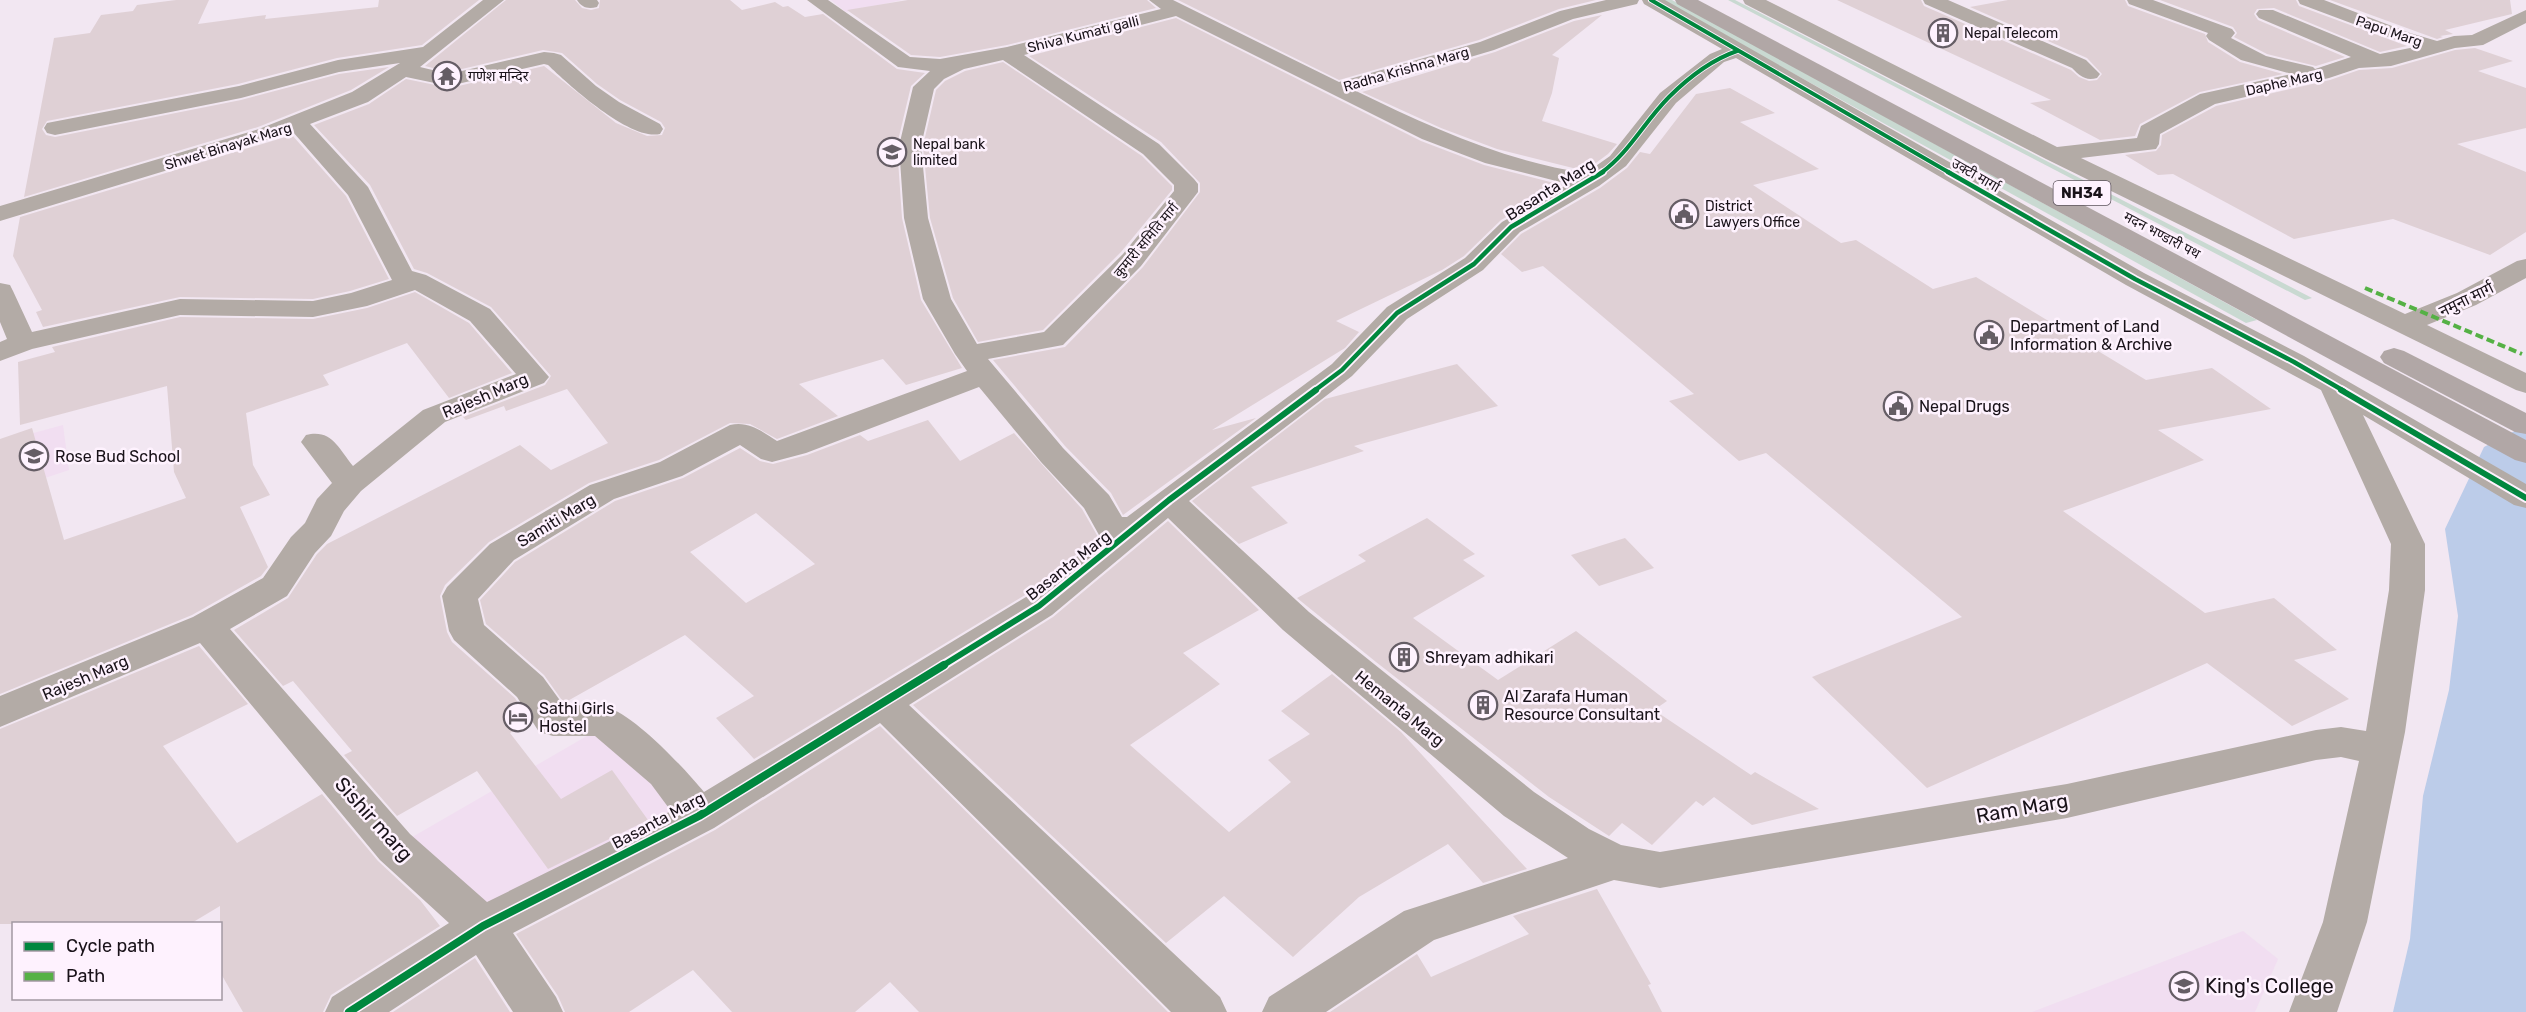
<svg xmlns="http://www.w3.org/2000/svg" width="2526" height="1012" viewBox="0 0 2526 1012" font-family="Rubik,'Noto Sans Devanagari',sans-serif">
<rect width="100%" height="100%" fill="#f2e7f2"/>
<g fill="#f1def1">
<polygon points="831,0 902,0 846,12"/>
<polygon points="63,425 69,470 0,493 0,442"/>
<polygon points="599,729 697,814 483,926 395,847"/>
<polygon points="2243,931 2278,959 2255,1012 2032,1012"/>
</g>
<g fill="#c9d9d1">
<polygon points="1660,0 1672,0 2257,320 2246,323"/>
<polygon points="1728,0 1735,0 2312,298 2305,300"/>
</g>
<polygon fill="#bccce9" points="2526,425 2526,1012 2393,1012 2410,939 2423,796 2449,690 2458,616 2445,529 2484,447"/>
<g fill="#dfd0d5" fill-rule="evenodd">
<polygon points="176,0 209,0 198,24 266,15 265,19 378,7 379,0 479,0 422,45 337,58 238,84 47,121 42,129 46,135 55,137 241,100 339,74 389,67 351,90 258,127 24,197 54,38 90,33 101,15 133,11 137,5"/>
<polygon points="506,0 575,0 582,8 591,10 599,8 600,0 730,0 742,10 775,2 783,7 788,6 805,17 823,14 897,69 925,73 911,86 897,145 902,218 921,300 962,368 906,385 883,359 799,384 838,416 777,439 750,424 730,423 659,460 589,483 489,542 445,585 440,596 447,632 452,642 515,698 530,722 510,733 561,799 612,770 648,820 548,869 477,771 397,816 344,755 352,751 293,681 283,686 234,630 288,598 317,554 327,544 520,445 551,470 608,443 567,389 506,411 504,406 466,420 463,417 545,385 551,376 491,307 427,273 414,269 370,185 314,125 369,104 406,79 450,88 544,66 616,123 647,136 662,135 665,128 661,122 620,100 597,84 562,53 543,50 449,72 425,66"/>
<polygon points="908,0 1147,0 1156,8 1007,45 940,57 911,55 847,10"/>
<polygon points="1178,0 1596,0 1559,9 1479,40 1339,80"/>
<polygon points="1837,0 1921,0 1924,6 2071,70 2079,77 2089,81 2097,80 2102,74 2087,58 1970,7 2008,0 2125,0 2128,6 2205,34 2208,42 2240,62 2283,74 2200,92 2140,124 2135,136 2100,140 2030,103 2051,100"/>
<polygon points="2160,0 2296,0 2299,6 2407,46 2380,52 2274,8 2257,9 2254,14 2258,20 2345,57 2316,66 2267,54 2234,37 2237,33 2233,27"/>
<polygon points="2330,0 2510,0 2512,14 2445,30 2453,34 2440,36 2443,37 2437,39"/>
<polygon points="1602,15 1552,55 1559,58 1552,93 1542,121 1617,144 1608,154 1585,171 1497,149 1441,128 1362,92 1495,52 1574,21"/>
<polygon points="1176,18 1421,141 1484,165 1562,185 1501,220 1464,256 1442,270 1336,321 1359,332 1345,348 1212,430 1256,418 1123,515 1111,493 1065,446 993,360 1065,347 1143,267 1200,192 1200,183 1161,142 1029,56"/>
<polygon points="2475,48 2513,61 2478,71 2526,88 2526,128 2457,144 2526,172 2526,232 2490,255 2393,219 2294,239 2173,174 2158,175 2125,155 2156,151 2161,145 2162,135 2216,106 2330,80 2359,70 2392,68 2455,50"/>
<polygon points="1003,62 1142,156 1172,186 1172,190 1121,252 1043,330 978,342 953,298 930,218 923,146 936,90 945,81 965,71"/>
<polygon points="1730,88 1775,113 1740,122 1819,169 1753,185 1841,243 1856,240 1933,289 1976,277 2146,380 2212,368 2271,409 2158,430 2204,460 2063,511 2205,613 2274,598 2337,650 2294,660 2349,699 2292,726 2207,663 1927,788 1812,677 1962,617 1766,453 1739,461 1669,401 1694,394 1543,266 1522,272 1501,254 1521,234 1600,188 1627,168 1640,152 1650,154 1696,94"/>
<polygon points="292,135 346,196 389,279 350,291 313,299 180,297 43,327 36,312 42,310 13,256 20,217"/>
<polygon points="415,292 469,323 512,373 449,398 407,343 323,375 329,385 246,413 253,465 270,495 240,507 268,567 261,576 192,615 0,694 0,439 32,428 64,540 186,498 174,472 167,386 20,425 18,362 55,352 52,347 180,317 313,319 367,308"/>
<polygon points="1457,364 1498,406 1354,446 1364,451 1251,487 1288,523 1239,544 1192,501 1325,399"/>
<path d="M928 420 960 461 1014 433 1082 509 1098 537 1025 595 754 759 716 718 754 696 685 635 564 703 544 675 486 624 480 600 515 562 615 501 683 478 740 448 760 461 773 464 807 455 860 435 868 441ZM756 513 815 564 746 603 690 552Z"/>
<polygon points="1427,518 1475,554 1463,560 1485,576 1413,618 1498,680 1576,631 1667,701 1654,710 1751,775 1755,772 1819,809 1752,825 1714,797 1703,806 1696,801 1652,845 1622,823 1609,836 1549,797 1376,662 1297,598 1366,561 1358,555"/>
<polygon points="1168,521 1259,610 1183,653 1220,684 1130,745 1229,832 1291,782 1268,760 1310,734 1281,711 1332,674 1401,732 1527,869 1483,883 1448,844 1359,897 1293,957 1224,896 1166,943 913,705 1053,617"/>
<polygon points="1625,538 1654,568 1599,586 1571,555"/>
<polygon points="199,646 248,704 163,746 237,843 322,794 378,861 420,900 440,926 331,995 323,1012 243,1012 220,972 220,906 190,924 0,924 0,729"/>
<polygon points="880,726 1168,1012 919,1012 890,982 855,1012 732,1012 693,970 629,1012 565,1012 558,996 516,934 715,830"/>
<polygon points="1597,889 1651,984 1648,985 1662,1012 1330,1012 1417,954 1431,977 1529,934 1513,916"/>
<polygon points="475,958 510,1012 393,1012"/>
</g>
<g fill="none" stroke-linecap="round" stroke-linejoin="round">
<g fill="#b3aba6" fill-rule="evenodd">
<path d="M483 0H504L420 67 449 74 544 52 554 53 561 55 596 86 619 102 660 124 663 129 660 134C630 141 569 85 548 65L544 64 449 86 406 77 368 102 310 124 368 187 412 271 426 275 490 309 549 377 544 383 445 422 361 491 344 511 331 536 315 553 287 596 230 629 410 834 487 902 671 811 651 784 595 736H553L539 732 517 697 454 640 449 631 442 596 447 587 490 544 590 485 660 462 730 425C749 421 761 431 777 441L967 371 955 354 923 299 904 218 899 146 913 87 930 71 898 67 807 0H828L910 57 940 59 1007 47 1161 9 1149 0H1173L1339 82 1480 42 1560 11 1606 0H1639L1637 4 1573 19 1494 50 1356 91C1430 127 1504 161 1586 173L1610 156 1660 93 1710 54 1722 49 1644 4 1642 0H1665L2144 273 2304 356 2526 484V508L2514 505 2363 415 2425 544V590L2405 732 2367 922 2337 1012H2289L2323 922 2359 761 2341 757 2316 760 2067 818 1660 888 1614 880 1434 940 1326 1012H1262L1269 997 1404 911 1568 858 1504 816 1283 630 1168 518 1052 615 909 705 1220 997 1227 1012H1171L880 723 714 828 513 933 556 997 563 1012H513L476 955 389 1012H325L332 997 449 923 380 860 200 643 0 727V696L193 617 263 578 291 537 305 523 317 499 332 483 301 442 306 435C332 429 338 448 353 466L423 410 516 374 470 321 415 290 367 306 313 317 180 315 32 349 0 361V342L7 339 0 322V283L10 285 13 291 32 332 180 299 313 301 351 293 392 280 348 195 293 132 0 221V206L259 129 352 92 400 63 339 72 241 98 55 135 47 133 44 128 47 123 239 86 338 60 423 47ZM1176 16 1422 139 1485 163 1568 184 1502 222 1465 258 1387 307 1332 364 1127 517H1122L1109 495 1063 448 988 359 1063 345 1141 266 1198 192V184L1194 179 1159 144 1024 55ZM1736 58 2126 285 2321 390 2391 544 2389 590 2366 731 2341 727 2316 730 2067 784 1660 852 1621 845 1589 829 1534 792 1309 612 1189 501 1352 376 1407 319 1483 270 1520 232 1599 186 1626 166 1676 103 1724 62ZM1003 60 1143 154 1174 185V191L1123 254 1044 332 977 344 951 299 928 218 921 146 934 89 944 79 964 69ZM979 387 1041 462 1084 508 1099 535 1103 536 1026 597 704 792C686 770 633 713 606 707 593 704 577 706 564 706L543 677 484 625 478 599 514 560 614 499 682 476 740 445 761 459 772 462 806 453Z"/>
<path d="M577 0H597L599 3 597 7C588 9 582 8 577 0Z"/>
<polygon points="1743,0 1766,0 2057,147 2137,138 2141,126 2200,94 2292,74 2241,60 2209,40 2206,36 2208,33 2129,4 2127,0 2153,0 2232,29 2235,33 2231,38 2266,56 2313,67 2315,69 2351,57 2259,18 2256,14 2259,10 2273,10 2380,54 2415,47 2300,4 2298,0 2324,0 2410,33 2437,41 2454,36 2472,35 2526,10 2526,23 2483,45 2455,48 2391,66 2359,68 2329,78 2215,104 2160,134 2159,144 2156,149 2081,158 2405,314 2457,293 2517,261 2526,259 2526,278 2476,305 2427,325 2526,373 2526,393 2516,390 2046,159 1745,4"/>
<path d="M1923 0H1948L2086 60 2100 74 2097 78C2085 81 2080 76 2072 68L1925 4Z"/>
</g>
<g fill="#b1a7a6" fill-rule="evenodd">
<polygon points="1675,0 1698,0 2526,440 2526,463 2515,460 1677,4"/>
<polygon points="2394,348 2404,351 2526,413 2526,434 2515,432 2384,363 2380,357 2384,351"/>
</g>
<polyline stroke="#55b145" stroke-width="4" stroke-dasharray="8 4" stroke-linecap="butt" points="2365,288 2522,354"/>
<g stroke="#fef2fe" stroke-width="6">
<g id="cycleway-far3">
<polyline points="1651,0 1950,173"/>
<path d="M1601 173C1629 153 1644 122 1669 97 1688 78 1711 60 1737 51"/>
</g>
</g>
<g stroke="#fef2fe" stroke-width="8">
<g id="cycleway-far2">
<polyline points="1948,172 2135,279 2294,362 2344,391"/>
<polyline points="1314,391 1342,370 1397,313 1474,264 1511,227 1603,172"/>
</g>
</g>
<g stroke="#fef2fe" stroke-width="10">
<g id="cycleway-far1">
<polyline points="2341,390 2526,498"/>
<polyline points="942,666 1039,606 1169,500 1316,390"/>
</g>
</g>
<g stroke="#fef2fe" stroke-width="11">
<polyline id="cycleway" points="349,1012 483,926 699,816 944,665"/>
</g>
<use href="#cycleway-far3" stroke="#00873e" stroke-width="4"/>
<use href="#cycleway-far2" stroke="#00873e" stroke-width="4.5"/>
<use href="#cycleway-far1" stroke="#00873e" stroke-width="6"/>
<use href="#cycleway" stroke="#00873e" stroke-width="8"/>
</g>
<defs>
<g id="building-ring" transform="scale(1.5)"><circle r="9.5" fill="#fef2fe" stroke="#655d65" stroke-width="1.5"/><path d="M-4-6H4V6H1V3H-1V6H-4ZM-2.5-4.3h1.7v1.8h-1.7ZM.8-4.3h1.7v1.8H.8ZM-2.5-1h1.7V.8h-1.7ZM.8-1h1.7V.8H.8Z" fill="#655d65"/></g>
<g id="temple-ring" transform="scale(1.5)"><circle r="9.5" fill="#fef2fe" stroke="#655d65" stroke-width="1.5"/><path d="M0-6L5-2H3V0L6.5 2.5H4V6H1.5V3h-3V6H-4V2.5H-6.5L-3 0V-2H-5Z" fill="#655d65"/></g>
<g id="university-ring" transform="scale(1.5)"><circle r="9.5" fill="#fef2fe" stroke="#655d65" stroke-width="1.5"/><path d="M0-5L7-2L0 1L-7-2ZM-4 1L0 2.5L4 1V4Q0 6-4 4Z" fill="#655d65"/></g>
<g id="civic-ring" transform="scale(1.5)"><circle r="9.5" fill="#fef2fe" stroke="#655d65" stroke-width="1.5"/><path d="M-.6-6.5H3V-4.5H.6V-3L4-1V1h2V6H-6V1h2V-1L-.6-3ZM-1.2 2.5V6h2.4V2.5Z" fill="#655d65"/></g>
<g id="school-ring" transform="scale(1.5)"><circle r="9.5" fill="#fef2fe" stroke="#655d65" stroke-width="1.5"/><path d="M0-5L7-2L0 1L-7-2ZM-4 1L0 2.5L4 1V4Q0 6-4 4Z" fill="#655d65"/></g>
<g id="hotel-ring" transform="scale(1.5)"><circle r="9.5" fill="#fef2fe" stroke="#655d65" stroke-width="1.5"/><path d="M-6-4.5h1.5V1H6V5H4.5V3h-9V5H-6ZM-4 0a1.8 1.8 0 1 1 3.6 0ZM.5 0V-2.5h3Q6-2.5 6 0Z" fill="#655d65"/></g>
</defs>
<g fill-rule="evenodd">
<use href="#building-ring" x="1943" y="33"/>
<use href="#temple-ring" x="447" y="76"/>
<use href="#university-ring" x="892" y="152"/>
<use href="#civic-ring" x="1684" y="214"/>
<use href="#civic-ring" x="1989" y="335"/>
<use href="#civic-ring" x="1898" y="406"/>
<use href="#school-ring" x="34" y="456"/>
<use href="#building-ring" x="1404" y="657"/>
<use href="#building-ring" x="1483" y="705"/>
<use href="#hotel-ring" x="518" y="717"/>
<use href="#university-ring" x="2184" y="986"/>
</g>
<g text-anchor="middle" stroke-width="5" stroke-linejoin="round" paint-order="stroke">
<g font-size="14" fill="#191219" stroke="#fef2fe">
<text transform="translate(2389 31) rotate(19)" y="5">Papu Marg</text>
<text transform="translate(1083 34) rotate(-14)" y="5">Shiva Kumati galli</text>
<text transform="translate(1406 69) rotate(-16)" y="5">Radha Krishna Marg</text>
<text transform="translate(2284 82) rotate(-13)" y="5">Daphe Marg</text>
<text transform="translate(228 146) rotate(-17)" y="5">Shwet Binayak Marg</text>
<text transform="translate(1976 175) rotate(30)" y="5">उक्टी मार्गा</text>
<text transform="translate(2162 235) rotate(28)" y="5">मदन भण्डारी पथ</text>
<text transform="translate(1146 240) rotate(-50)" y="5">कुमारी समिति मार्ग</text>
</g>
<g font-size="14" fill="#191219" stroke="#fef2fe" text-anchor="start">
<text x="1964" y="38">Nepal Telecom</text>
<text x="468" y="81">गणेश मन्दिर</text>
<text x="913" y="149">Nepal bank<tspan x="913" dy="16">limited</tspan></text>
<text x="1705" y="211">District<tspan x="1705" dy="16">Lawyers Office</tspan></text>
</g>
<rect fill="#fef2fe" stroke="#5e555e" stroke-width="1.5" x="2053.5" y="181" width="57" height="24" rx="4.5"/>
<g font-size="15" font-weight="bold" fill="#191219">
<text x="2082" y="198">NH34</text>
</g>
<g font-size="16" fill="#191219" stroke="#fef2fe">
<text transform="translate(1550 189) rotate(-32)" y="6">Basanta Marg</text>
<text transform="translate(2466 299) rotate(-26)" y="6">नमुना मार्ग</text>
<text transform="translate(485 395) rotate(-23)" y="6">Rajesh Marg</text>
<text transform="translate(556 520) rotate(-31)" y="6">Samiti Marg</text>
<text transform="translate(1068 565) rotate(-38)" y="6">Basanta Marg</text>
<text transform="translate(85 677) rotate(-23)" y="6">Rajesh Marg</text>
<text transform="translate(1400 708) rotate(39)" y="6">Hemanta Marg</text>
<text transform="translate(658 820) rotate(-28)" y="6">Basanta Marg</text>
</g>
<g font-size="16" fill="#191219" stroke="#fef2fe" text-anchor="start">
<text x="2010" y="332">Department of Land<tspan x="2010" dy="18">Information &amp; Archive</tspan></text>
<text x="1919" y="412">Nepal Drugs</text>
<text x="55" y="462">Rose Bud School</text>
<text x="1425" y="663">Shreyam adhikari</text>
<text x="1504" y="702">Al Zarafa Human<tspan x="1504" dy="18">Resource Consultant</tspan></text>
<text x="539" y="714">Sathi Girls<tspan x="539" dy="18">Hostel</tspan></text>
</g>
<g font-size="20" fill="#191219" stroke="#fef2fe">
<text transform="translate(2022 808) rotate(-10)" y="7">Ram Marg</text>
<text transform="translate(374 819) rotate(48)" y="7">Sishir marg</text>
</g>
<g font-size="20" fill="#191219" stroke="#fef2fe" text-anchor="start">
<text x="2205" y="993">King's College</text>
</g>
</g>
<rect x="12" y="922" width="210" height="78" fill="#fef2fe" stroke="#a298a2" stroke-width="1.5"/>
<rect x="24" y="942" width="30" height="9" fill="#00873e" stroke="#a298a2" stroke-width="1.5"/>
<text x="66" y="952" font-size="18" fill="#191219">Cycle path</text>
<rect x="24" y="972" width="30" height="9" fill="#55b145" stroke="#a298a2" stroke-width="1.5"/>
<text x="66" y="982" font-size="18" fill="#191219">Path</text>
</svg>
